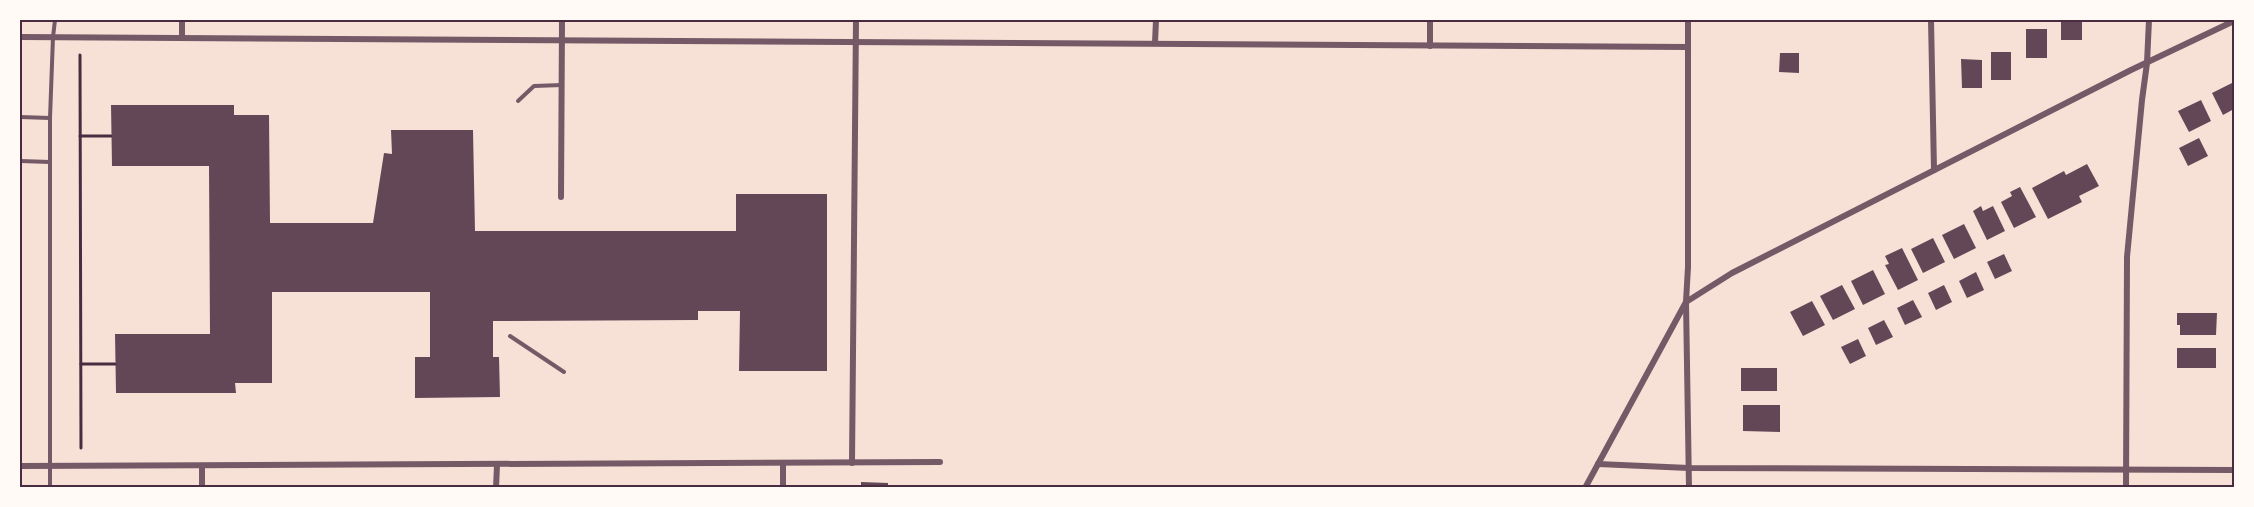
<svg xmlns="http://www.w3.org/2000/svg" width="2254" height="507" viewBox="0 0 2254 507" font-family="'Roboto Serif',serif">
<rect width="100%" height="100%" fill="#f7e1d7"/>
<g fill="#644757">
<rect x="2061" y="20" width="21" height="20"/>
<rect x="2026" y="29" width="21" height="29"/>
<rect x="1991" y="52" width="20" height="28"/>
<polygon points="1780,53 1799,53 1799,73 1779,72"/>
<polygon points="1961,59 1982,60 1982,88 1962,88"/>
<polygon points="2234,82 2234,109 2223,115 2212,93"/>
<polygon points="2201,100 2211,121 2189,132 2178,111"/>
<polygon points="111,105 234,105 234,115 269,115 270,223 373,223 384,153 392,154 391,130 473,130 475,231 736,231 736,194 827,194 827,371 739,371 740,311 698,311 698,320 493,321 493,357 499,357 500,397 415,398 415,357 430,357 430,292 272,292 272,383 235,383 236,393 116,393 115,334 210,334 209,166 112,166"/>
<polygon points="2199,138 2208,156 2188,166 2179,148"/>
<polygon points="2087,164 2099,186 2079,196 2082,202 2048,219 2032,188 2064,171 2066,175"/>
<polygon points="2020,187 2036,217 2014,228 2001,202 2012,196 2010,192"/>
<polygon points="1981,206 1983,211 1993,206 2005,231 1987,240 1973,211"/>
<polygon points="1964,224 1976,248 1954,259 1942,235"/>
<polygon points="1933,238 1945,262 1923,273 1911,249"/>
<polygon points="1902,248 1918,280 1898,290 1885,265 1889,264 1885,256"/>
<polygon points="2004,254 2012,271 1995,279 1987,262"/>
<polygon points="1873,270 1885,294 1863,305 1851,281"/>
<polygon points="1976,272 1984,290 1967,298 1959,281"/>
<polygon points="1842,285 1855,309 1833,320 1820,296"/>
<polygon points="1944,285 1952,302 1936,310 1928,293"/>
<polygon points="1913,300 1922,317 1905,325 1897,308"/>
<polygon points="1812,301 1825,325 1803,336 1790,312"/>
<polygon points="2177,313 2217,313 2216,335 2180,335 2180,325 2177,325"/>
<polygon points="1884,320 1893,337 1876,345 1868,328"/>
<polygon points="1858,339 1866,356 1850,364 1841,347"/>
<rect x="2177" y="348" width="39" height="20"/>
<rect x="1741" y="368" width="36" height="23"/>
<polygon points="1743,405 1780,405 1780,432 1743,431"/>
<polygon points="861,482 888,483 888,488 861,488"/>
</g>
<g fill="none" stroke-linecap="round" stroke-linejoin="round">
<g stroke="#4a2c40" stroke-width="3">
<polyline points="80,55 81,448"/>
<polyline points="80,136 111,136"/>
<polyline points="81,364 115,364"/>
</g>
<g stroke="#755966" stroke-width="4">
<polyline points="518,101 534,86 562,85"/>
<polyline points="20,117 50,118"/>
<polyline points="20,161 50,162"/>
<polyline points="510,336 564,372"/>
<polyline points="50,488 50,118 53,37 55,20"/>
</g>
<g stroke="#755966" stroke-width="6">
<polyline points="1430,20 1430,46"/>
<polyline points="1688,20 1688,267 1686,302 1689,488"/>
<polyline points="1931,20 1934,170"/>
<polyline points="20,37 1688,47"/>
<polyline points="182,38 182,20"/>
<polyline points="1155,43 1156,20"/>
<polyline points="561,197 562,20"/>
<polyline points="852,463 856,20"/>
<polyline points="1598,464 1689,468 2234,470"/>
<polyline points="20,466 940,462"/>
<polyline points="202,488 202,466"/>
<polyline points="496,488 497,465"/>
<polyline points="783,488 783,464"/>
<polyline points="1585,488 1686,302 1732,273 2131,70 2234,21"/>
<polyline points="2126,488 2127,257 2142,100 2147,63 2149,20"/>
</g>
</g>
<rect width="2254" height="507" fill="none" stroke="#fffaf5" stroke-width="42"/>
<rect x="21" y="21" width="2212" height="465" fill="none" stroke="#4a2c40" stroke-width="2"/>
</svg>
